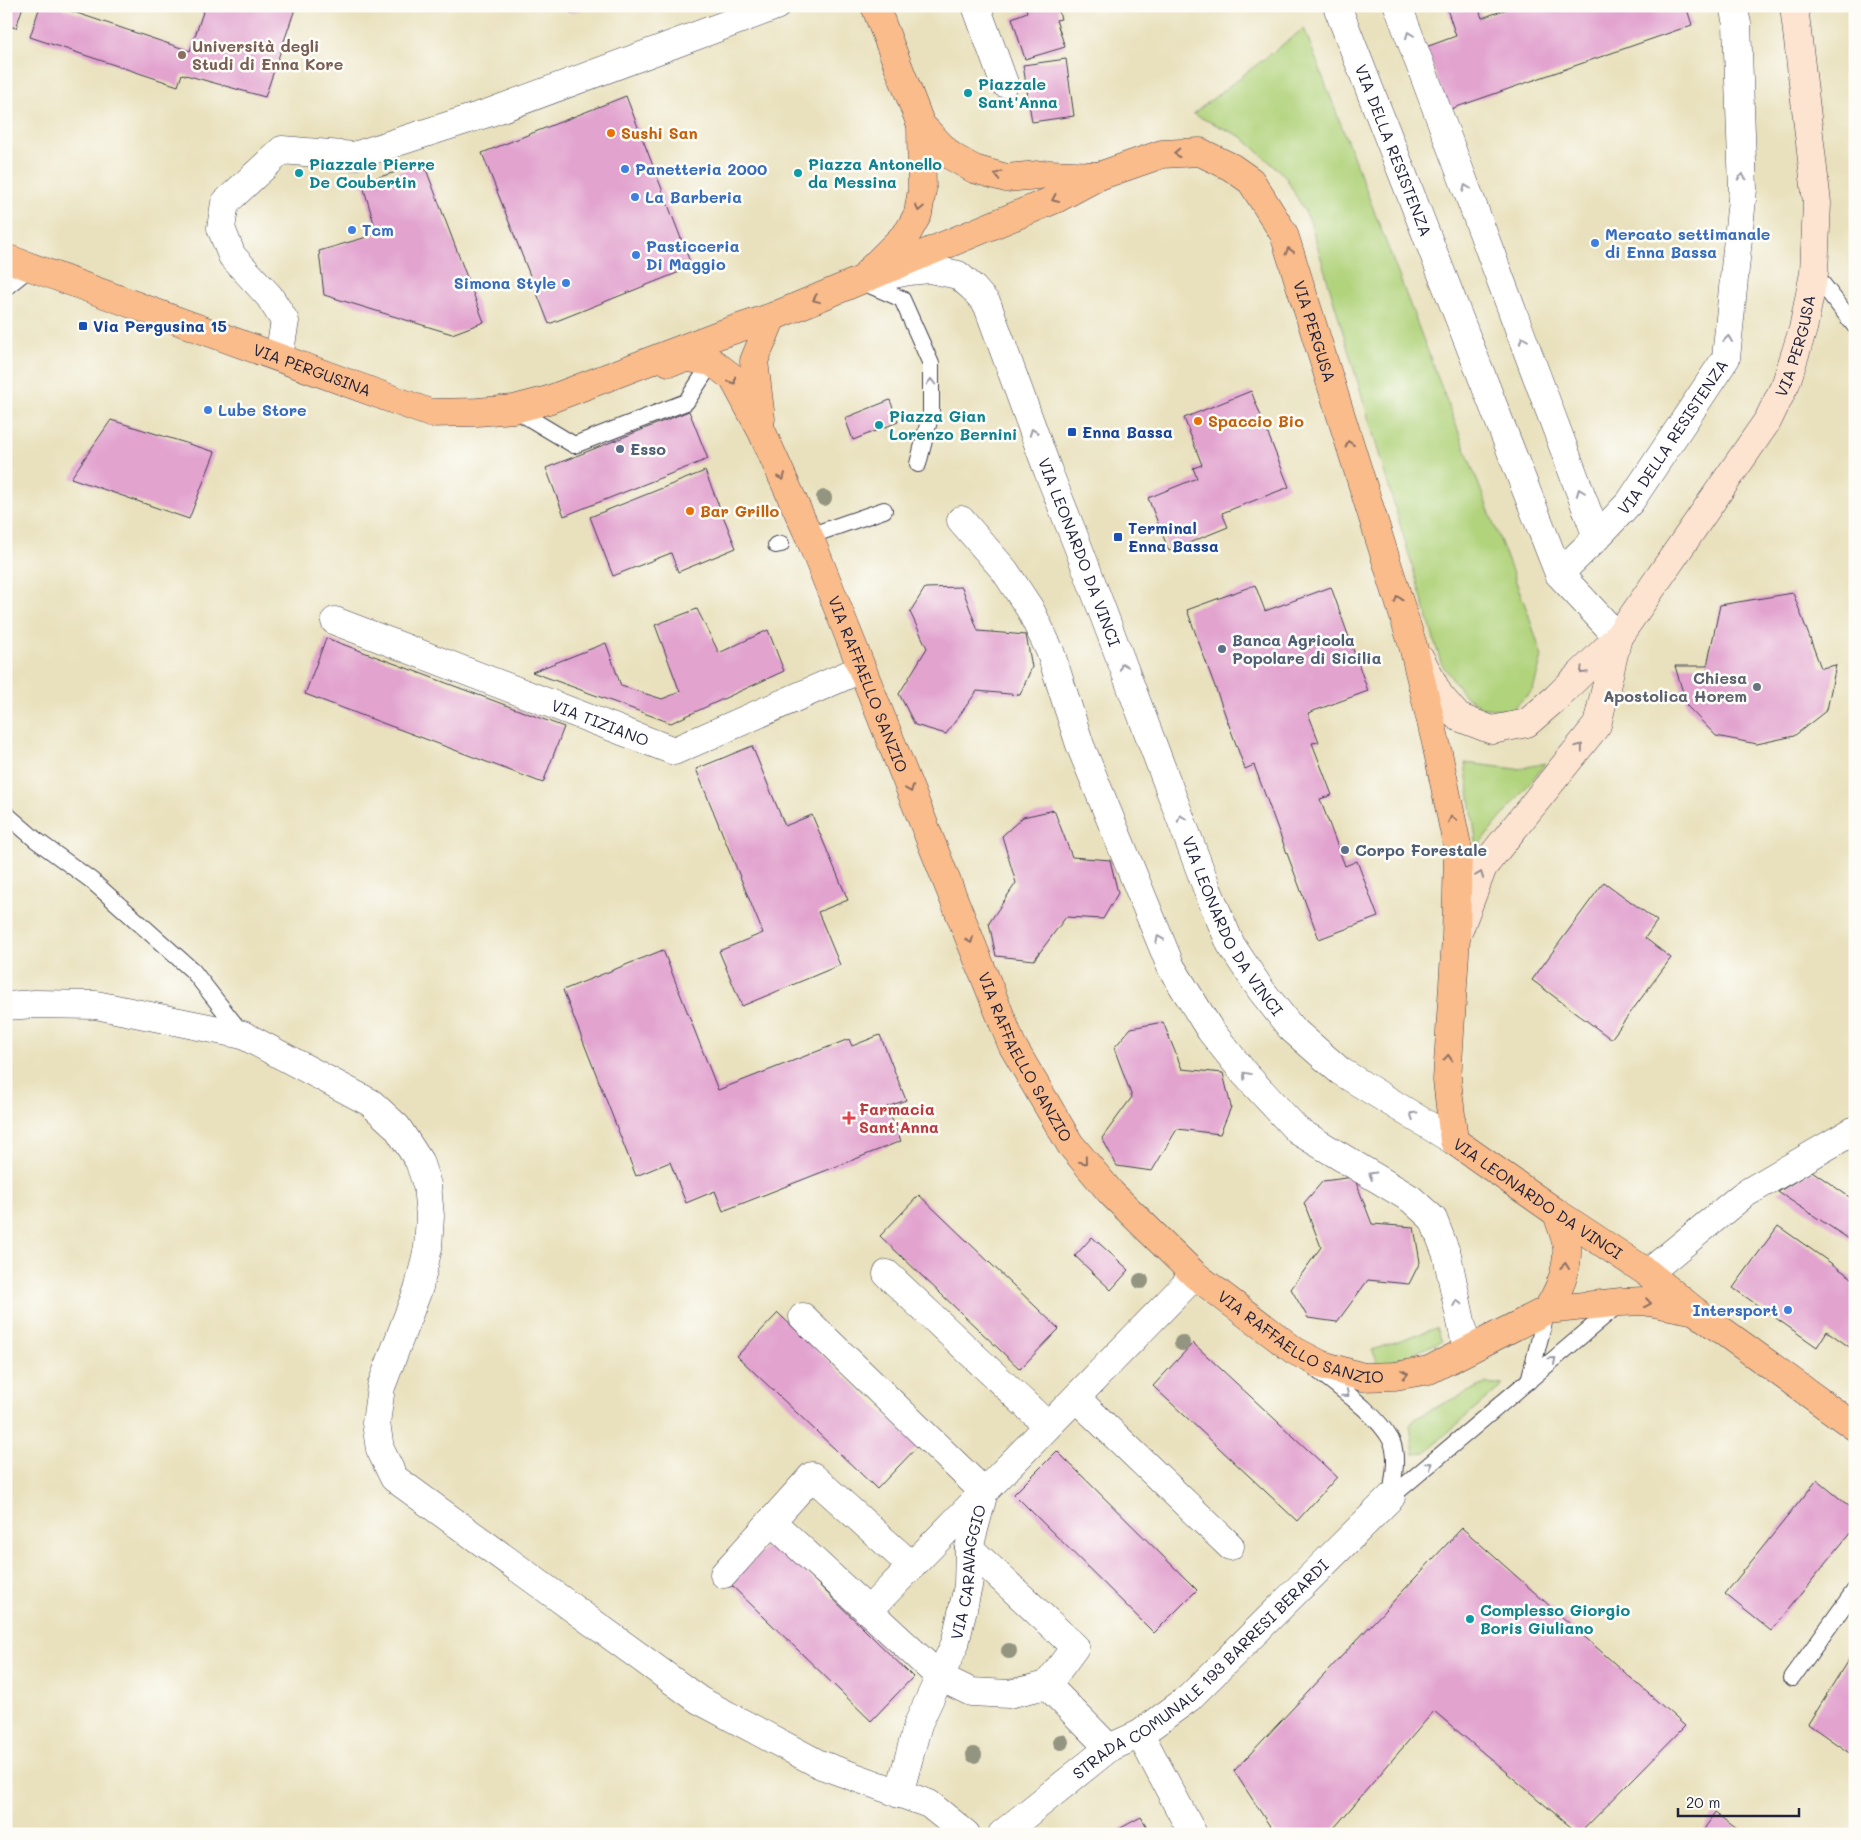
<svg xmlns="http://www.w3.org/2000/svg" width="1861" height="1840" viewBox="0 0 1861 1840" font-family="Mali,sans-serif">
<rect width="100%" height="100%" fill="#fdfcf7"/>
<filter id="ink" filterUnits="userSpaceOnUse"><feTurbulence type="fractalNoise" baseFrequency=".02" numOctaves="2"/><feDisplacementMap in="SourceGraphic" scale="10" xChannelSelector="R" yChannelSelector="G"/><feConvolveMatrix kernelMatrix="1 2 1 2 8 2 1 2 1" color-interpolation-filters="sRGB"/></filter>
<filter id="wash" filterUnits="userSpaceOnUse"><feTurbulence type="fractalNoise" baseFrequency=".0096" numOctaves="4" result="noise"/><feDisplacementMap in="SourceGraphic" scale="20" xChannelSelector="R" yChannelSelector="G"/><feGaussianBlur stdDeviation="1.12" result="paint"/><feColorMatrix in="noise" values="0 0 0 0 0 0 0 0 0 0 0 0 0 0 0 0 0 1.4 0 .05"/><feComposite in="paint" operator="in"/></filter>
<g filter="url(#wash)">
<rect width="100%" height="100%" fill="#e9e1bd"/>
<g fill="#b1d37c" stroke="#6a7a5c">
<polygon points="1304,28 1528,613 1542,657 1533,690 1511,710 1483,708 1463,694 1441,663 1310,221 1285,176 1242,137 1193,114"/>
<polygon points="1465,763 1517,769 1546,763 1477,847"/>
<polygon points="1436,1328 1442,1341 1380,1367 1372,1350"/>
<polygon points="1487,1383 1503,1385 1424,1453 1414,1454 1410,1425 1418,1416"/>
</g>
<g id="blocks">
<g fill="#e2a3cf">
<polygon points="6,6 23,6 16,28 6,25"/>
<polygon points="40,6 56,6 190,51 205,6 296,6 265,97 182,74 178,86 30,37"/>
<polygon points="568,6 589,6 571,13"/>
<polygon points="1025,6 1057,6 1061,19 1056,20 1065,47 1025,59 1012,18 1027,12"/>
<polygon points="1446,6 1478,6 1482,18 1515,6 1686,6 1692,25 1448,110 1426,47 1456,36"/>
<polygon points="1066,59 1074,116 1032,122 1023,65"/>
<polygon points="626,96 692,267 549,324 482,153"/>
<polygon points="424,164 484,322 452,334 324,295 319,251 377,234 362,182"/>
<polygon points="1251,391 1289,487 1222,513 1228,527 1169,551 1148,498 1197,478 1193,468 1202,465 1184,418"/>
<polygon points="890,400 898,422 853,440 845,418"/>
<polygon points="689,411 708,459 564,516 546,468"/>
<polygon points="111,420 215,452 189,519 71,478"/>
<polygon points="705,471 736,548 678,572 671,553 613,576 590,517"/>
<polygon points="1255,585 1265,611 1331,587 1368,691 1308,713 1319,742 1312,743 1332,795 1320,799 1345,866 1357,861 1378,917 1319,939 1254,765 1245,769 1187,610"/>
<polygon points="962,587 978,631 1026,635 1032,667 1020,695 977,691 946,734 915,725 899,694 927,648 910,612 925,588"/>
<polygon points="1793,593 1821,668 1836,665 1827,710 1794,736 1757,744 1716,736 1687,706 1675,666 1707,666 1720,605"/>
<polygon points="697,609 719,653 768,630 784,671 671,723 532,672 606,643 621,686 662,699 680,692 655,625"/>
<polygon points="326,638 564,727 543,783 305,694"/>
<polygon points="752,746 785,826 812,815 848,900 818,912 840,965 742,1006 719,951 763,933 696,769"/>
<polygon points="1054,810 1072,857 1110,860 1118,893 1103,919 1066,917 1034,960 996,956 989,923 1016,883 1002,836 1023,817"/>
<polygon points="1604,882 1657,921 1645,938 1671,958 1611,1039 1532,980"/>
<polygon points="663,950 718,1090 849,1039 852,1046 880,1035 906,1100 887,1107 901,1141 723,1211 715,1191 686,1203 670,1162 636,1176 563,990"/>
<polygon points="1163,1022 1182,1069 1223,1073 1231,1107 1220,1134 1177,1129 1152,1171 1117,1166 1102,1138 1132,1097 1114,1048 1131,1028"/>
<polygon points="1812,1171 1855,1201 1855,1243 1778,1192"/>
<polygon points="1354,1177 1372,1224 1414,1227 1420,1262 1409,1284 1368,1280 1337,1322 1308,1318 1291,1289 1321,1247 1304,1203 1323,1181"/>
<polygon points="919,1195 1059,1329 1020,1369 880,1236"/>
<polygon points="1778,1226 1855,1280 1855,1351 1827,1331 1817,1347 1733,1288"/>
<polygon points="1092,1237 1129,1270 1111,1290 1075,1256"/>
<polygon points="778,1313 918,1446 877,1489 737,1356"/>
<polygon points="1193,1343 1337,1477 1297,1521 1153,1386"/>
<polygon points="1057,1451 1197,1590 1154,1633 1014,1494"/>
<polygon points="1817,1480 1855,1511 1855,1527 1771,1631 1725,1594"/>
<polygon points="1462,1528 1685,1726 1579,1834 1434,1711 1329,1834 1275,1834 1234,1771"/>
<polygon points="773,1540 913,1677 871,1721 730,1584"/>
<polygon points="1855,1649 1855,1757 1808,1724"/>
<polygon points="1715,1813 1744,1834 1701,1834"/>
<polygon points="1141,1817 1151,1834 1121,1834 1119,1829"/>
</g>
</g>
</g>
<g filter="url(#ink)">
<use href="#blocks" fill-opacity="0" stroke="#403f4e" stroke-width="1"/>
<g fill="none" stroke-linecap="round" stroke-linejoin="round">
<g stroke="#403f4e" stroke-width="18">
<g id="lane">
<polyline points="1814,273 1855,326"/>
<polyline points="860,281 902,299 931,364 931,413 918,464"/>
<polyline points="6,287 31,267"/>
<polyline points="514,409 574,445 686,402 712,362"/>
<polyline points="809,536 884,510"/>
<polyline points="776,545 781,544"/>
<polyline points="6,814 36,840 91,880 193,971 243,1035"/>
<path d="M1316 1369C1339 1388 1376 1413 1391 1440 1399 1456 1393 1479 1391 1497"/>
<polyline points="1529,1381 1547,1310"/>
<polyline points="1391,1497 1619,1304"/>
<polyline points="1792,1678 1855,1590"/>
</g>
</g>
<g stroke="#403f4e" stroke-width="29">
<g id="street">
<polyline points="976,6 1004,83"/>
<path id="s1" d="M1337 6 1559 574 1618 637"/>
<polyline points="1398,6 1597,537"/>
<path id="s2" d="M884 276 909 271 930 269 958 275 973 288 987 304 1048 471 1077 544 1208 891 1231 945 1261 990 1291 1028 1340 1071 1454 1141"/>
<polyline points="279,356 285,321 269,296 232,256 221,228 225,203 282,150 354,156 491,112 776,6"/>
<polyline points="961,520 1005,571 1030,609 1050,651 1080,745 1171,967 1210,1030 1245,1074 1298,1131 1411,1199 1433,1219 1447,1255 1467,1350"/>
<path id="s3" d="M1559 574 1597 537 1630 502 1726 358 1743 189 1737 24 1733 6"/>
<path id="s4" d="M335 621 674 751 861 669"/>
<polyline points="6,1006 35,1004 96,1005 243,1035 371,1103 397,1127 419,1161 427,1185 430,1216 428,1248 419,1287 381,1387 376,1423 380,1449 394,1478 699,1700 819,1764 929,1804 966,1834"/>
<polyline points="1648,1273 1743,1195 1855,1130"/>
<polyline points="887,1274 1048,1426"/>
<polyline points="803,1317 984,1492 868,1611"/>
<polyline points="1076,1398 1230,1546"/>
<polyline points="771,1521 940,1677 971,1692 1009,1694 1047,1685 1075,1647 969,1548"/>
<polyline points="724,1574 812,1476 912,1566"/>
<polyline points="1047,1685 1109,1748"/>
<polyline points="1140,1734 1193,1834"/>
<path id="s5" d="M899 1794 918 1724 955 1644 968 1586 969 1548 984 1492 1195 1275"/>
<path id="s6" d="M1002 1834 1109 1748 1140 1734 1189 1698 1391 1497"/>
</g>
</g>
<g stroke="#403f4e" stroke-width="29">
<g id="secondary">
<path id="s7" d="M1421 660 1439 695 1458 717 1492 730 1527 723 1556 698 1618 637 1768 420 1786 383 1803 329 1814 273 1817 203 1794 6"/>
<polyline points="1457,935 1483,867 1597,725 1618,637"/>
</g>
</g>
<g stroke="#403f4e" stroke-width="29">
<g id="primary">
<polyline points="921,125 951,156 974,169 1006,178 1049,174 1099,176"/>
<path id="s8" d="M6 258 430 413 477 412 514 409 548 400 718 335 772 317 1058 198 1099 176 1162 154 1200 152 1231 167 1251 181 1284 234 1413 646 1436 743 1458 850 1456 937 1447 1080 1454 1141 1557 1213 1648 1273 1695 1311 1855 1427"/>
<polyline points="869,271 908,232 918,214 922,190 921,125 875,6"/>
<path id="s9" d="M669 362 688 358 712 362 733 378 762 432 809 536 1012 1045 1070 1144 1111 1193 1195 1275 1295 1351 1322 1365 1363 1377 1395 1376 1429 1370 1547 1310 1621 1302 1644 1301 1691 1310"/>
<polyline points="761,419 754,361 772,317"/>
<path d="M1547 1310C1559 1291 1568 1271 1567 1248 1566 1237 1560 1224 1557 1213"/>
</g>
</g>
<use href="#lane" stroke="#fff" stroke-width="16"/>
<use href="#street" stroke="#fff" stroke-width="28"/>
<use href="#secondary" stroke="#fde4d1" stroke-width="28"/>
<use href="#primary" stroke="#fabc8b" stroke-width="28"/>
</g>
<g fill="#939580">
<circle cx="824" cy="498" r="8"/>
<circle cx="1141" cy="1281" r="8"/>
<circle cx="1182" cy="1343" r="8"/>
<circle cx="1009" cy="1651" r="8"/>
<circle cx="1061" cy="1742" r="8"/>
<circle cx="974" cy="1755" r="8"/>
</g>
<defs><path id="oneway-chevron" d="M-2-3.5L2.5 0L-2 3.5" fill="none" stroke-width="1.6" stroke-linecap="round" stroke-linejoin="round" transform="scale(1.25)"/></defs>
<g stroke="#9c9ca7">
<use href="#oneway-chevron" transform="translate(1409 35) rotate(-111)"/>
<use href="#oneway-chevron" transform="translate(1742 177) rotate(-92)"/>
<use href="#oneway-chevron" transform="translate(1466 188) rotate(-111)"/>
<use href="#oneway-chevron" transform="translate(1728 339) rotate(-84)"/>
<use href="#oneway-chevron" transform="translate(1523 340) rotate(-111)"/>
<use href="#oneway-chevron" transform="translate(931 382) rotate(-90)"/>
<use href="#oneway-chevron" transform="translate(1033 432) rotate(-110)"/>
<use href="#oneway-chevron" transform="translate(1580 492) rotate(-111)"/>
<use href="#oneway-chevron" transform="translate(1123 666) rotate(-111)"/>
<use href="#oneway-chevron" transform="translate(1181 818) rotate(-111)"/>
<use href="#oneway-chevron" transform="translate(1159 939) rotate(-112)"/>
<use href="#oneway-chevron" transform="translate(1246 1075) rotate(-131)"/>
<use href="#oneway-chevron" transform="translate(1413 1115) rotate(-148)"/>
<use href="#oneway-chevron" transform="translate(1372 1175) rotate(-149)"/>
<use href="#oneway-chevron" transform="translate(1457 1303) rotate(-102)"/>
<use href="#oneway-chevron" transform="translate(1553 1360) rotate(-40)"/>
<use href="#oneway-chevron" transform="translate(1346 1394) rotate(39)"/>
<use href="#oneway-chevron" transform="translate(1429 1465) rotate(-40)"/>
</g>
<g stroke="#8e6f63">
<use href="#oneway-chevron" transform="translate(1177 153) rotate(178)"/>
<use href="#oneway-chevron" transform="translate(998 175) rotate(-165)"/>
<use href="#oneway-chevron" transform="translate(1055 199) rotate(156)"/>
<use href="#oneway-chevron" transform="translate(919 208) rotate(102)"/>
<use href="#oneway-chevron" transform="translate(1289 251) rotate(-107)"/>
<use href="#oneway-chevron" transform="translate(816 299) rotate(158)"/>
<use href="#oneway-chevron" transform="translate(733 381) rotate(54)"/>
<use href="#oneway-chevron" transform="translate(1349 444) rotate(-107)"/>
<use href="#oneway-chevron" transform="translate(782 477) rotate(66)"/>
<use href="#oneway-chevron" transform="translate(1398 599) rotate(-107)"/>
<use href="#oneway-chevron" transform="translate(910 789) rotate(68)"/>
<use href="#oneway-chevron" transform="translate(1452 819) rotate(-102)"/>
<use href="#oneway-chevron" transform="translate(970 940) rotate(68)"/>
<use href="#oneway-chevron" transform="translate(1448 1058) rotate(-86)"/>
<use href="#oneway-chevron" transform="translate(1084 1161) rotate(51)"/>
<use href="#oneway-chevron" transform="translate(1565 1266) rotate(-83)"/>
<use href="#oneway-chevron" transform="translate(1648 1303) rotate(8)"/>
<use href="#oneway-chevron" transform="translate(1405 1374) rotate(-10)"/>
</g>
<g stroke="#9a8d8e">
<use href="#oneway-chevron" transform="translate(1583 671) rotate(135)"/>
<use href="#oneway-chevron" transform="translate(1580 747) rotate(-51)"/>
<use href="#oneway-chevron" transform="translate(1480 875) rotate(-69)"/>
</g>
</g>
<circle fill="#8d6e63" stroke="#fdfcf7" stroke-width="2" cx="182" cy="55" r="5"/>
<g fill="#0f9aa8" stroke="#fdfcf7" stroke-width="2">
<circle cx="968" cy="93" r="5"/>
<circle cx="299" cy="173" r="5"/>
<circle cx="798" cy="173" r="5"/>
<circle cx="879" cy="425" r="5"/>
<circle cx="1470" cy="1619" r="5"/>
</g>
<g fill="#e8710a" stroke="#fdfcf7" stroke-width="2">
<circle cx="611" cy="133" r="5"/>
<circle cx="1198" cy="421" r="5"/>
<circle cx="690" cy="511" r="5"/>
</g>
<g fill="#3f7fe0" stroke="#fdfcf7" stroke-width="2">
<circle cx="625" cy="169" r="5"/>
<circle cx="635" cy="197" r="5"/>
<circle cx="352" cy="230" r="5"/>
<circle cx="1595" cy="243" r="5"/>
<circle cx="636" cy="255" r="5"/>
<circle cx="566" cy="283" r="5"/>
<circle cx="208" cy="410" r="5"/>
<circle cx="1788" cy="1310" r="5"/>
</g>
<g fill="#1a4fb4" stroke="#fdfcf7" stroke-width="2">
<rect x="78" y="321" width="10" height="10" rx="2.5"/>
<rect x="1067" y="427" width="10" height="10" rx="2.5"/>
<rect x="1113" y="532" width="10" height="10" rx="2.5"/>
</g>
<g fill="#5c6f8a" stroke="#fdfcf7" stroke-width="2">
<circle cx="620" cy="449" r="5"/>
<circle cx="1222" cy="649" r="5"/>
<circle cx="1345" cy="850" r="5"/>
</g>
<circle fill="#6b7280" stroke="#fdfcf7" stroke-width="2" cx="1757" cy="687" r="5"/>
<path fill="#e0444e" stroke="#fdfcf7" stroke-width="2" d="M846.5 1110.5h5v5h5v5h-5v5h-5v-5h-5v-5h5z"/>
<g text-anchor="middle" stroke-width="5" stroke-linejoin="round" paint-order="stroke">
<g font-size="16" font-weight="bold" fill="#785e54" stroke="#fdfcf7" text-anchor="start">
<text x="192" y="52">Università degli<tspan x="192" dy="18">Studi di Enna Kore</tspan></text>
</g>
<g font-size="16" font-weight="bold" fill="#0d838f" stroke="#fdfcf7" text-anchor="start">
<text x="978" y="90">Piazzale<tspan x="978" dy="18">Sant'Anna</tspan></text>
<text x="309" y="170">Piazzale Pierre<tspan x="309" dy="18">De Coubertin</tspan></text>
<text x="808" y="170">Piazza Antonello<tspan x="808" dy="18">da Messina</tspan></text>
<text x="889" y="422">Piazza Gian<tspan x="889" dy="18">Lorenzo Bernini</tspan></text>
<text x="1480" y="1616">Complesso Giorgio<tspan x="1480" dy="18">Boris Giuliano</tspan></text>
</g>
<g font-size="16" font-weight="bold" fill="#c56008" stroke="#fdfcf7" text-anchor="start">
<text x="621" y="139">Sushi San</text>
<text x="1208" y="427">Spaccio Bio</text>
<text x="700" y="517">Bar Grillo</text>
</g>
<g font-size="16" fill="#22223b" stroke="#fdfcf7">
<text dy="6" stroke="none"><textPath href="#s1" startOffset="155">VIA DELLA RESISTENZA</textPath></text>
<text dy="6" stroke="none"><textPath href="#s8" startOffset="1494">VIA PERGUSA</textPath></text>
<text dy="6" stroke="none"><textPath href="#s7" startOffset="609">VIA PERGUSA</textPath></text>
<text dy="6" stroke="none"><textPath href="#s8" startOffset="326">VIA PERGUSINA</textPath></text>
<text dy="6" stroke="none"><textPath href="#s3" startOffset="179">VIA DELLA RESISTENZA</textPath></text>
<text dy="6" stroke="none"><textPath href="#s2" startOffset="381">VIA LEONARDO DA VINCI</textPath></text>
<text dy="6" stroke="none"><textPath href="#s9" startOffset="405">VIA RAFFAELLO SANZIO</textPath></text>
<text dy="6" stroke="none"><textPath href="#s4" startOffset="284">VIA TIZIANO</textPath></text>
<text dy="6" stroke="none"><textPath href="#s2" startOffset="786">VIA LEONARDO DA VINCI</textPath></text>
<text dy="6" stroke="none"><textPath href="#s9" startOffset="810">VIA RAFFAELLO SANZIO</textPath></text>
<text dy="6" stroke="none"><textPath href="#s8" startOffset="2426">VIA LEONARDO DA VINCI</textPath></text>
<text dy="6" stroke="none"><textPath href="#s9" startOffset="1215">VIA RAFFAELLO SANZIO</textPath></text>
<text dy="6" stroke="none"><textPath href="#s5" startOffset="234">VIA CARAVAGGIO</textPath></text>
<text dy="6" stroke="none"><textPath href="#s6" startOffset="259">STRADA COMUNALE 193 BARRESI BERARDI</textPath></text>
</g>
<g font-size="16" font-weight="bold" fill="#366cbe" stroke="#fdfcf7" text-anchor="start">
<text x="635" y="175">Panetteria 2000</text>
<text x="645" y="203">La Barberia</text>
<text x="362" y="236">Tcm</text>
<text x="1605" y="240">Mercato settimanale<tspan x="1605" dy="18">di Enna Bassa</tspan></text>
<text x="646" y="252">Pasticceria<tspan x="646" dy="18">Di Maggio</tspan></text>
<text x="556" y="289" text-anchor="end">Simona Style</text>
<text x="218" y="416">Lube Store</text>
<text x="1778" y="1316" text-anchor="end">Intersport</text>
</g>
<g font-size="16" font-weight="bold" fill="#164399" stroke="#fdfcf7" text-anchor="start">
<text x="93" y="332">Via Pergusina 15</text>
<text x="1082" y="438">Enna Bassa</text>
<text x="1128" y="534">Terminal<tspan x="1128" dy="18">Enna Bassa</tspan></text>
</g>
<g font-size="16" font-weight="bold" fill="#4e5e75" stroke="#fdfcf7" text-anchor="start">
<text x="630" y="455">Esso</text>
<text x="1232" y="646">Banca Agricola<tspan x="1232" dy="18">Popolare di Sicilia</tspan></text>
<text x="1355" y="856">Corpo Forestale</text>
</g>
<g font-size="16" font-weight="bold" fill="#5b616d" stroke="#fdfcf7" text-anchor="end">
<text x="1747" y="684">Chiesa<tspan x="1747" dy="18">Apostolica Horem</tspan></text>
</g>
<g font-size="16" font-weight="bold" fill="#be3a42" stroke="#fdfcf7" text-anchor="start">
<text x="859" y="1115">Farmacia<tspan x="859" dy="18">Sant'Anna</tspan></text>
</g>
</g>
<rect width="1861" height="1840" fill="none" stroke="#fdfcf7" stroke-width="25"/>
<path d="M1678 1808v8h121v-8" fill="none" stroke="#22223b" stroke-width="2.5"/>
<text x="1686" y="1808" font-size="15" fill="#22223b" stroke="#fdfcf7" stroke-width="4" paint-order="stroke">20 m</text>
</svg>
